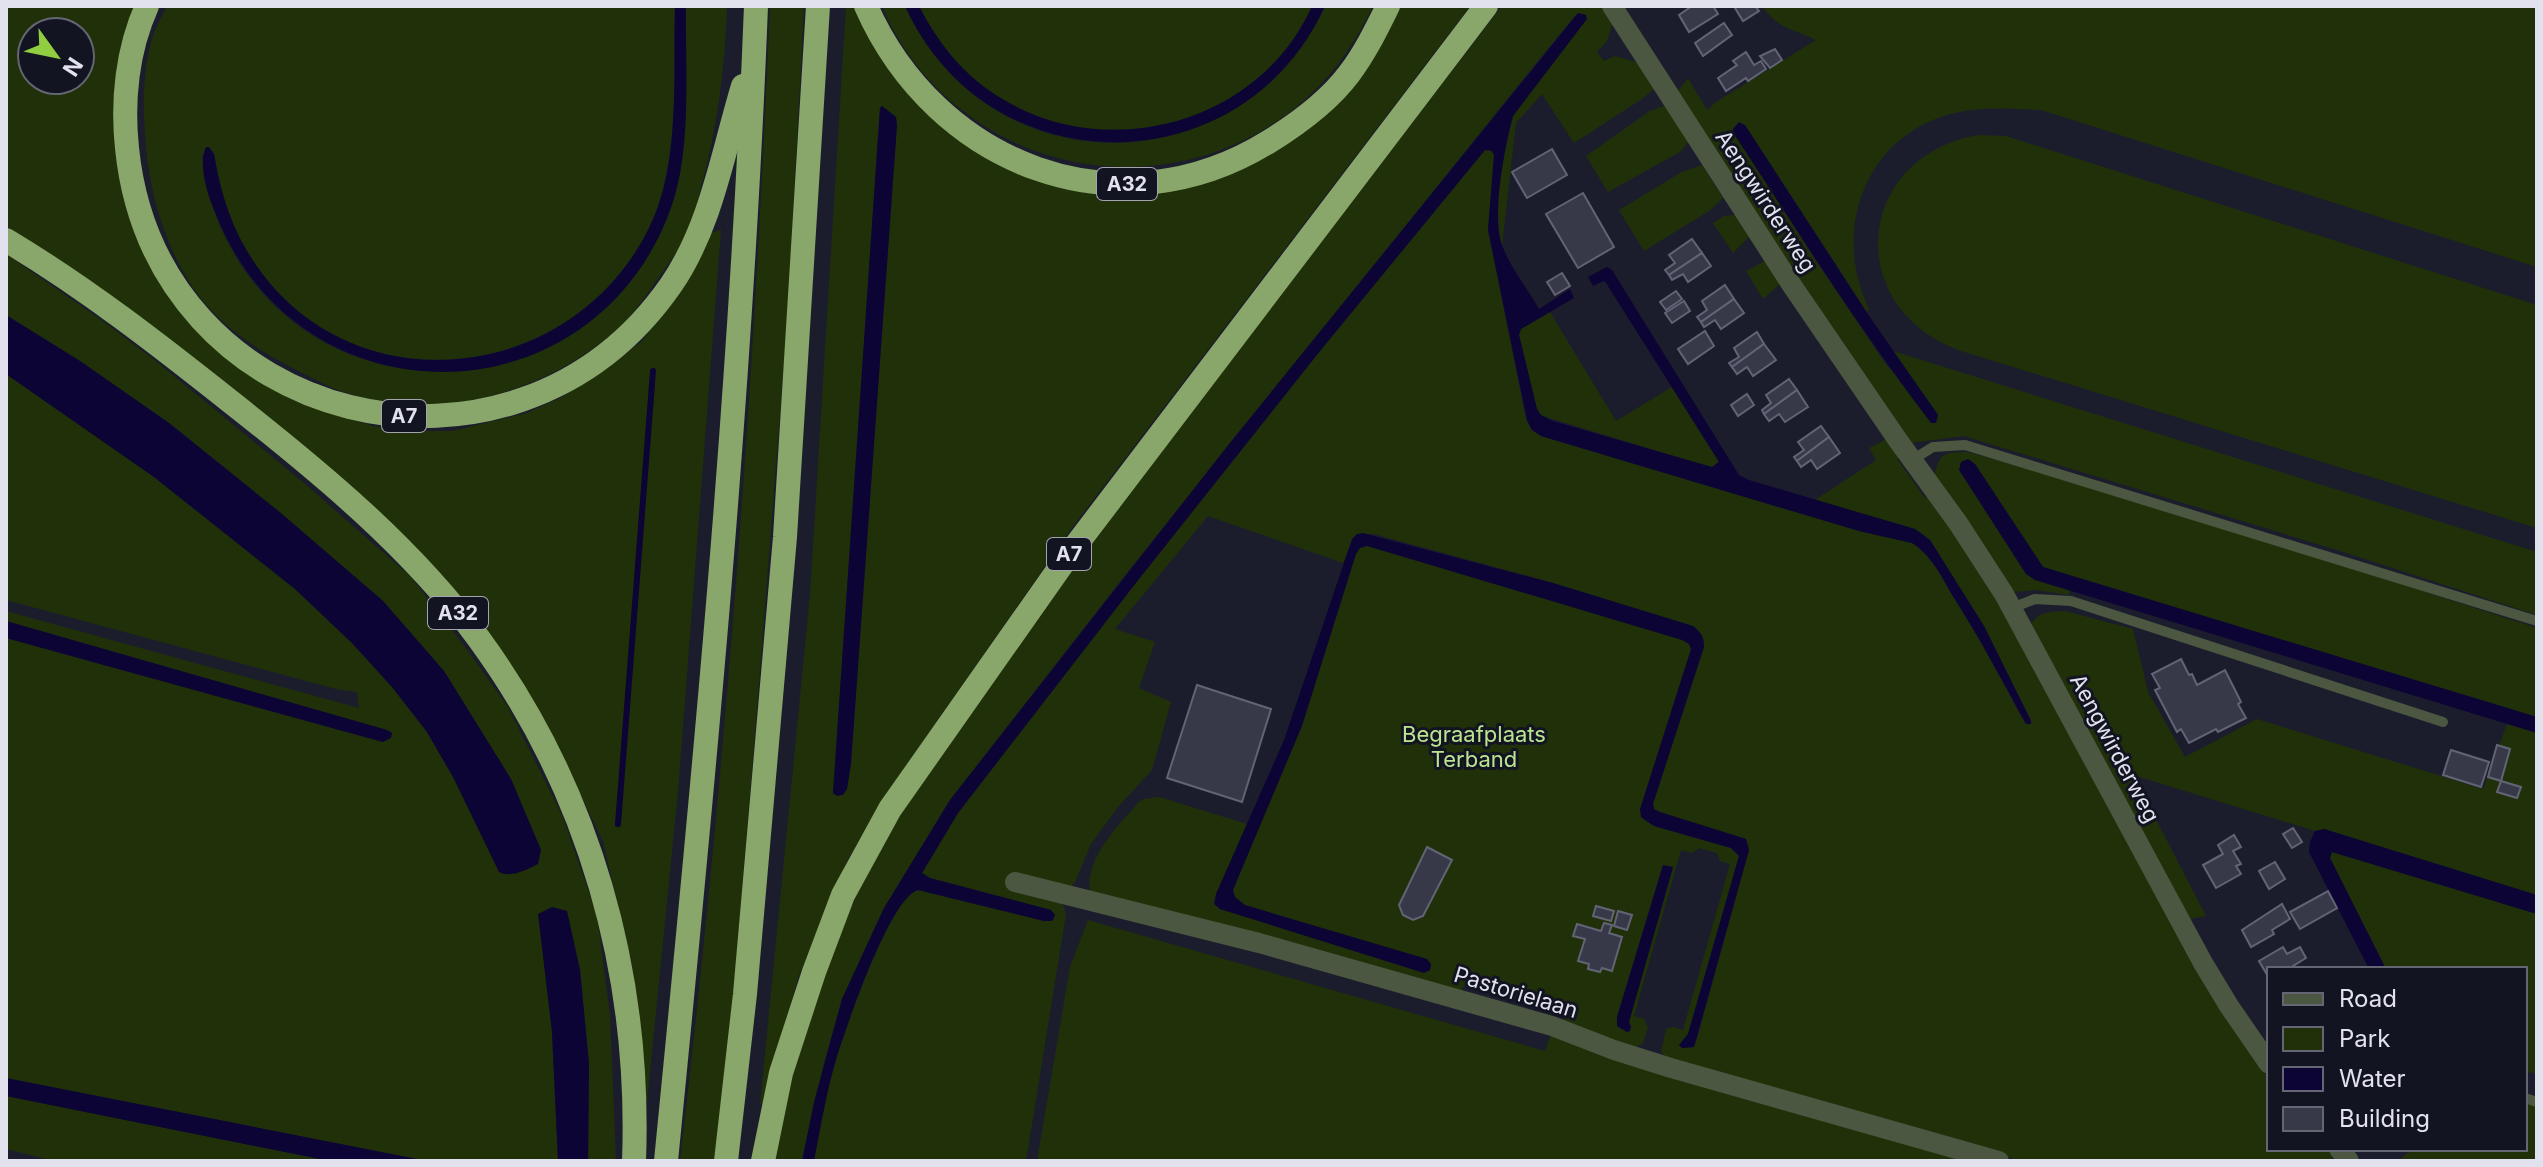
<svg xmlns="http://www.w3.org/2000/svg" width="2543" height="1167" viewBox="0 0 2543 1167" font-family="Inter,sans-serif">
<rect width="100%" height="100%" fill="#1c1d2c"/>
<g fill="#203109" fill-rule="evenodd">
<path d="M6 6H140L122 72 150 259 165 287 217 348 231 360 287 393 341 416 373 426 411 431H452L527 413 560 398 594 377 641 342 673 301 694 268 711 233 721 230 678 791 647 1101 642 1096 631 959 603 842 562 755 474 613 30 241 6 226ZM32 32H80V80H32Z"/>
<path d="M167 6H675C673 75 680 165 649 228 570 388 341 410 247 251 229 221 220 189 214 154L202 155C206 183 212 211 225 237 314 420 573 414 661 232 693 165 685 79 686 6H727C725 68 717 131 700 191 697 204 694 219 689 232 681 248 669 262 659 277 645 297 628 322 608 337 535 396 432 423 341 391 322 384 305 374 287 365 259 350 231 332 209 308 171 265 151 203 146 147 143 113 142 73 152 39 155 28 162 17 167 6Z"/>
<path d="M770 6H804L788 310 756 721 731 1022 715 1161H680C725 778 754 392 770 6Z"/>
<path d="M846 6H857L862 21 1012 168 1222 175 1250 164 1277 149 1397 6H1470L1074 525 886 794 847 861 798 978 766 1100 760 1105 810 595ZM882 106 896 117 897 125 851 763 847 789 838 796 833 793 880 108Z"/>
<path d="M882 6H905C922 39 942 69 971 93 1090 187 1263 143 1325 6H1373C1357 39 1337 70 1310 95 1221 178 1085 191 983 125 939 97 902 55 882 6Z"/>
<path d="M919 6H1312C1260 124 1106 165 999 97 963 75 938 43 919 6Z"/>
<path d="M1502 6H1604L1613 21 1607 41 1597 52 1604 61 1615 56 1640 63 1655 88 1642 99 1574 143 1542 94 1516 123 1502 246C1492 209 1503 153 1513 116L1577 13 1532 68 1125 575 950 800 884 908 842 999 825 1059 802 1161H775L784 1103 813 1006 846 919 867 872 906 806 1092 538Z"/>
<path d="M1762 6H2537V267L2041 110C2013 109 1983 106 1955 113 1865 134 1831 231 1869 309L1867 312 1745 125 1781 206 1812 255 1887 366 1938 415 1893 351 2537 552V615L2337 550 1964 436 1911 443 1855 364 1677 92 1688 78 1707 110 1716 102 1816 40C1794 29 1778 29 1762 6Z"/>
<polygon points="1666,105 1689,141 1680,152 1608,192 1586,156 1650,111"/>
<path d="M1978 135 2006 136 2537 305V528L1961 351C1842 309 1854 157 1978 135Z"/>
<path d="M1489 149 1494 155 1488 230 1526 420 1532 430 1541 436 1859 531 1912 543C1941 560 1988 655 2006 688 2013 700 2019 716 2028 725L2031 720 1984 626 1930 540 1915 529 1815 500 1876 460 1869 448 1887 439 1900 456 1897 459 1925 498 1928 497 1983 575 2199 972 2240 1039 2269 1079V1149H2328L2334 1161H2022L1672 1062 1661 1052 1666 1029 1673 1027 1683 1030 1730 864 1720 861 1717 853 1699 848 1692 853 1681 850 1634 1016 1644 1019 1648 1027 1643 1043 1635 1048 1607 1041 1564 1022 1563 1008 1467 979 1462 990 1451 991 1259 935 1093 896 1090 893C1085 858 1117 827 1139 802L1144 799 1159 797 1247 824 1216 894 1215 904 1220 909 1424 972 1430 970V967L1222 904 1254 824 1289 752 1309 696 1354 546 1363 539 1373 540 1538 582 1694 631 1698 637 1644 820 1654 826 1731 848 1739 856 1688 1034 1679 1045 1682 1048 1694 1047 1697 1039 1749 850 1746 839 1660 812 1654 809 1653 803 1704 647C1704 637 1701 632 1693 626L1553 583 1374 534H1357L1343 563 1208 516 1115 629 1155 642 1139 688 1171 702 1152 770 1118 807 1091 844 1075 882 1068 891 1010 874 1006 885 1061 900 1066 914 1026 1161H814C821 1125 827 1088 838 1053 848 1023 890 898 918 890L1044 921H1052L1055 916 1051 910 929 878 922 873 958 813 1135 584 1320 351 1485 150ZM1663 865 1673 868 1629 1022 1631 1026 1630 1031 1627 1032 1617 1026V1017Z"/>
<polygon points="1702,165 1723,198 1709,211 1644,251 1619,210 1682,172"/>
<polygon points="1735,215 1749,237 1733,253 1713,223 1724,216"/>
<polygon points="6,254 100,319 152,358 304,483 410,576 463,644 508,707 562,815 597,916 610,1015 616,1161 588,1161 589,1064 580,970 567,911 539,914 552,1032 558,1161 427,1161 6,1078 6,638 383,742 387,730 6,621 6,611 359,708 357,692 336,689 6,600 6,374 154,477 295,589 352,643 392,687 427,732 453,777 541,850 511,779 444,671 383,601 282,514 169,423 80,361 6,315"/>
<polygon points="1765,261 1780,284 1763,299 1746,271"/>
<polygon points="1550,312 1616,421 1672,387 1719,461 1712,468 1540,415 1537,409 1519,335 1521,329"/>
<path d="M1968 452 2193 517 2537 628V717L2043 567 1975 464 1968 459 2035 580 2070 590 2069 595 2036 590 2013 592 1934 477C1940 452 1944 452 1968 452Z"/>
<path d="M2065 611 2133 629 2148 692 2185 757 2257 719 2483 789 2507 724 2537 733V895L2324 829 2315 831 2133 775 2206 916 2189 919 2031 624C2039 611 2051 612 2065 611Z"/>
<polygon points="2332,852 2537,914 2537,1074 2525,1071 2525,969 2386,969 2330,858"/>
<polygon points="1088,920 1545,1051 1551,1034 1983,1161 1037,1161 1070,967"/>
<polygon points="6,1096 330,1161 54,1161 6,1149"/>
<polygon points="2525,1102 2537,1105 2537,1161 2398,1161 2412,1149 2525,1149"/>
</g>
<g fill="#0c0434">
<path d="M675 6H686C685 68 692 147 672 205 597 422 303 429 217 217 209 199 197 166 206 147H209L214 154C220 189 229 221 247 251 341 410 570 389 649 228 681 165 673 75 675 6Z"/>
<path d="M905 6H919C938 43 963 75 999 97 1106 165 1260 124 1312 6H1325C1243 187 987 188 905 6Z"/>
<path d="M1578 13 1586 15 1587 19 1513 116C1505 146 1491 216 1502 245 1510 267 1527 288 1539 309L1570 289 1574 298 1521 329 1519 335 1537 409 1541 415 1553 421 1712 467 1719 462 1606 283 1604 281 1593 286 1588 277 1607 267 1612 270 1739 475 1749 480 1915 529 1930 540 1984 626 2031 721V724H2026C2003 682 1980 639 1954 598 1942 578 1932 555 1912 543L1859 531 1541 436 1532 430 1527 420 1488 230 1494 155 1492 151 1485 150 1320 351 1135 584 958 813 922 873 930 878 1051 910 1055 915 1052 921H1044L918 890C890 898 848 1023 838 1053 827 1088 821 1125 814 1161H802L814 1102 842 999 884 908 950 800 1229 444Z"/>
<polygon points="882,106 896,117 897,125 851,763 847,789 843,795 837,796 833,793 880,108"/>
<path d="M1739 122 1745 125 1865 310 1938 415 1936 423H1931C1860 330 1798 232 1734 134L1733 129Z"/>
<path d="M6 315 80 361 169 423 282 514 383 601 444 671 511 779 541 850 538 864C526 870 512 878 499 872L453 777 427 732 392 687 352 643 295 589 154 477 6 374Z"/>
<polygon points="1968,459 1975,464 2043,567 2537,717 2537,733 2035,580 2026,574 1959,470 1961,462"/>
<path d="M1363 533 1553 583 1693 626C1701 632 1704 637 1704 647L1653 804 1654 809 1660 812 1746 839 1749 850 1694 1047 1682 1048 1679 1045 1688 1034 1739 856 1731 848 1654 826 1641 817 1640 809 1691 649 1689 644 1682 640 1367 546 1360 548 1356 554 1302 726 1233 890 1235 897 1245 905 1427 959 1431 964 1430 970 1424 973 1220 909 1214 904 1216 894 1284 740 1352 539 1357 534Z"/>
<polygon points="6,621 387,730 392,733 391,738 383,742 6,638"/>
<polygon points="2324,829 2537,895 2537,914 2332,852 2330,858 2386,969 2369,969 2309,852 2310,842 2315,831"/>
<polygon points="1663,865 1673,867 1629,1022 1631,1026 1630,1031 1627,1032 1617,1026 1617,1017"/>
<polygon points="552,907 567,911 580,970 589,1064 588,1161 558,1161 552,1032 538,914"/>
<polygon points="6,1078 427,1161 330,1161 6,1096"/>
</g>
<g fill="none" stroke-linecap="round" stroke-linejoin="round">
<polyline stroke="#0c0434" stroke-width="6" points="618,824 653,371"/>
</g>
<g fill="#373949" stroke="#626476" stroke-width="2">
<polygon points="1692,6 1713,6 1718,14 1689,32 1679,15"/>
<polygon points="1738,6 1755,6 1759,11 1743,21 1735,8"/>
<polygon points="1724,23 1732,35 1703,56 1695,43"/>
<polygon points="1775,49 1782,60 1770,68 1760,56"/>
<polygon points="1746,52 1754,65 1761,61 1766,69 1748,81 1746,78 1726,91 1718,78 1737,65 1733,61"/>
<polygon points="1552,149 1567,175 1527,198 1512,172"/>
<polygon points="1583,193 1614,247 1578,268 1546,214"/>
<polygon points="1692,239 1702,253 1669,275 1665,270 1675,263 1669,255"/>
<polygon points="1702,253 1711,266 1688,282 1683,274 1672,280 1669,275"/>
<polygon points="1562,273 1570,286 1555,295 1547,282"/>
<polygon points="1725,285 1734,299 1701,322 1697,317 1707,310 1702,301"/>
<polygon points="1676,291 1682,299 1666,310 1660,302"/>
<polygon points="1734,299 1744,313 1721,329 1715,320 1704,327 1701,322"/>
<polygon points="1684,301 1690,311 1672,323 1665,313"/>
<polygon points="1705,331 1714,346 1688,364 1678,349"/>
<polygon points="1757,332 1764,344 1732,367 1729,363 1739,357 1734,348"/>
<polygon points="1764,344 1776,360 1753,376 1747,367 1737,374 1732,367"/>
<polygon points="1789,379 1797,390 1764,414 1762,410 1771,403 1766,395"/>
<polygon points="1797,390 1808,407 1785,422 1779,414 1769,421 1764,414"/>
<polygon points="1747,394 1754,405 1738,416 1731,405"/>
<polygon points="1821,426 1829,437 1797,461 1794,457 1804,450 1798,442"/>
<polygon points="1829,437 1840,453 1817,469 1811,460 1801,467 1797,461"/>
<polygon points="2181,659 2189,675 2192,674 2197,685 2225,670 2241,702 2238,704 2246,718 2218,732 2216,729 2189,743 2181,729 2177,732 2155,690 2160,688 2152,674"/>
<polygon points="1197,685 1271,709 1242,802 1167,778"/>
<polygon points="2497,745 2510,749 2501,781 2521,787 2517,798 2497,792 2501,781 2488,777"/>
<polygon points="2451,750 2489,762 2481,787 2443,775"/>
<polygon points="2293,828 2302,842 2292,848 2283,834"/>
<polygon points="2234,835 2241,847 2233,851 2241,864 2236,866 2241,874 2216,888 2203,865 2223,854 2218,845"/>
<polygon points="1427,847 1452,860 1423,916 1413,920 1403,915 1399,905"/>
<polygon points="2275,862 2285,879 2269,889 2259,871"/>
<polygon points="2328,891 2337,908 2300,929 2290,912"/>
<polygon points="2282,904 2290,919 2272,930 2274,934 2251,947 2242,930"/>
<polygon points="1596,906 1614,911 1611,921 1593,916"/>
<polygon points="1618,911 1632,915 1627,930 1614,926"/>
<polygon points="1604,923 1612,925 1609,933 1622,937 1612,971 1602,968 1600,972 1588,969 1589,964 1578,961 1585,939 1573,936 1577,924 1601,931"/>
<polygon points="2283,947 2287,954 2300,947 2306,958 2288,969 2269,969 2269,978 2259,961"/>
</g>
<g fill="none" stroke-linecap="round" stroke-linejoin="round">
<g stroke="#4b5740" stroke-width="10">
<polyline points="1912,460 1933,447 1965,445 2537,621"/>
<polyline points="2012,608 2035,599 2071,601 2443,722"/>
<polyline points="2525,1098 2537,1102"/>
</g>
<g stroke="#4b5740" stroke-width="20">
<polyline points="1612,6 1791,284 1897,439 1958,523 2004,594 2203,963 2229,1006 2269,1064"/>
<polyline points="1015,882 1259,943 1552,1026 1614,1050 1671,1068 1999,1161"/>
<polyline points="2339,1149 2349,1161"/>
</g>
<g stroke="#89a66b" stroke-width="24">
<path d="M147 6C127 50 122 101 127 148 155 427 512 514 671 285 711 227 723 152 743 86"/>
<path d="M866 6C936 165 1118 236 1270 141 1299 123 1328 102 1349 74 1365 53 1376 30 1388 6"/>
<path d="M6 240C86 288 158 344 231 402 320 472 411 547 479 639 590 791 641 974 634 1161"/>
<path d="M666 1161C704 777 741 392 756 6"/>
<polyline points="726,1161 745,994 785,537 818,6"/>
<polyline points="763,1161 781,1073 814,972 843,895 890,809 1070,553 1486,6"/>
</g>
</g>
<g text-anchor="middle" stroke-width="6" stroke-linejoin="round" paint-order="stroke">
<g fill="#131422" stroke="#a3a4b0" stroke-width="2">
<rect x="1097" y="168" width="60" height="32" rx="6"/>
<rect x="382" y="400" width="44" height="32" rx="6"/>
<rect x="1047" y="538" width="44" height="32" rx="6"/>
<rect x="428" y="597" width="60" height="32" rx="6"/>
</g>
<g font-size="20" font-weight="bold" fill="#e1e2ed">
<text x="1127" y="191">A32</text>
<text x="404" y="423">A7</text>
<text x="1069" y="561">A7</text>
<text x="458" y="620">A32</text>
</g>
<g font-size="22" fill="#e1e2ed" stroke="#131422">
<text transform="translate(1766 201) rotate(57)" y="8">Aengwirderweg</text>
<text transform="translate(2115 748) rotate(62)" y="8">Aengwirderweg</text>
<text transform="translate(1516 992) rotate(17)" y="8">Pastorielaan</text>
</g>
<g font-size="22" fill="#bbe491" stroke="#131422">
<text x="1474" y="742">Begraafplaats<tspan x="1474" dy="25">Terband</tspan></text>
</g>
</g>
<rect width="2543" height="1167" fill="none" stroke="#e1e2ed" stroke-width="16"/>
<rect x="2267" y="967" width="260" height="184" fill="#131422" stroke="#656673" stroke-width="2"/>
<rect x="2283" y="993" width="40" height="12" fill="#4b5740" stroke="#656673" stroke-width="2"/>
<text x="2339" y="1007" font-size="24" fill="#e1e2ed">Road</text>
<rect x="2283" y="1027" width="40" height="24" fill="#203109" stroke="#656673" stroke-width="2"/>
<text x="2339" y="1047" font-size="24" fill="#e1e2ed">Park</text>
<rect x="2283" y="1067" width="40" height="24" fill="#0c0434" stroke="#656673" stroke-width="2"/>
<text x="2339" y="1087" font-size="24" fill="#e1e2ed">Water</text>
<rect x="2283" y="1107" width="40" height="24" fill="#373949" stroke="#656673" stroke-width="2"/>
<text x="2339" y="1127" font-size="24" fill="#e1e2ed">Building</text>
<g transform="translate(56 56) rotate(123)"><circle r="38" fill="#131422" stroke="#656673" stroke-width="2"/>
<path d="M0-6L14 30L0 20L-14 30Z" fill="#91cd40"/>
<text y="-12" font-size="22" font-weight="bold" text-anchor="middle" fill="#e1e2ed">N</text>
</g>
</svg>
